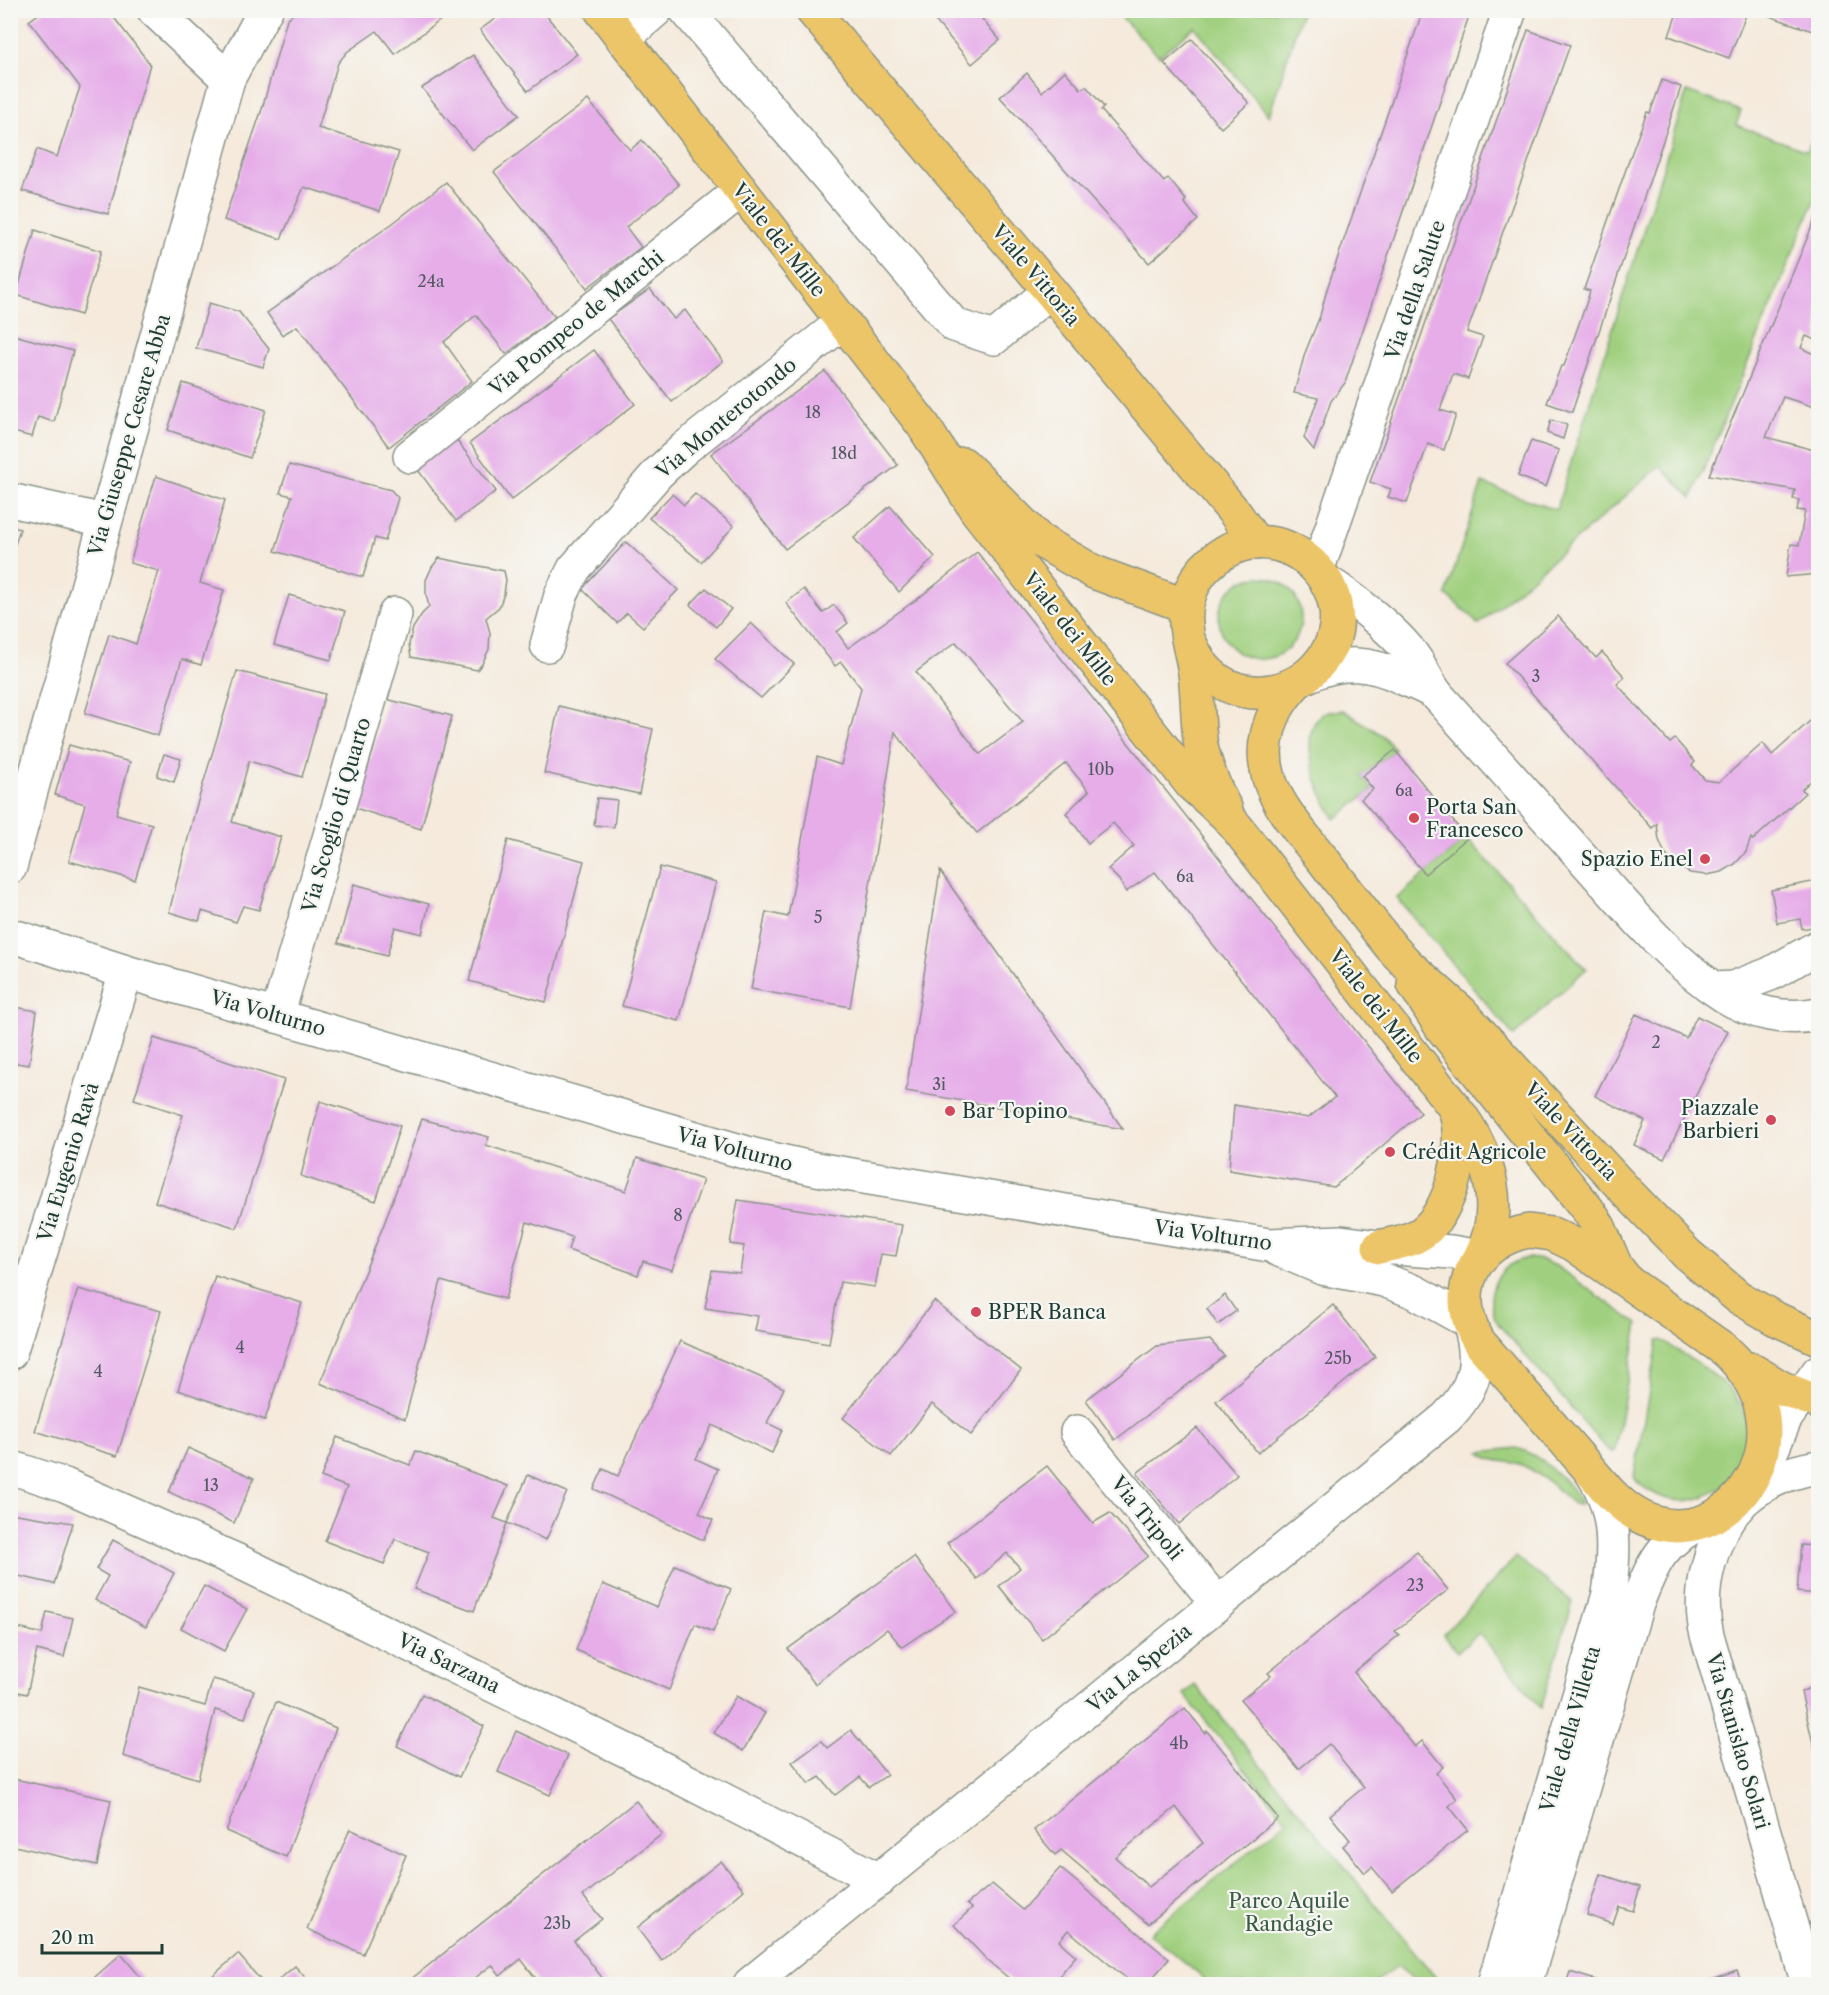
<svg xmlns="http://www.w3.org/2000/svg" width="1829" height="1995" viewBox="0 0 1829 1995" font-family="'Libre Caslon Text',serif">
<rect width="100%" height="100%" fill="#f6f6f2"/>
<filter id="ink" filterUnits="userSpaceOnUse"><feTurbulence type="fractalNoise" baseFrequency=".0167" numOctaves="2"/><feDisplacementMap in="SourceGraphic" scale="12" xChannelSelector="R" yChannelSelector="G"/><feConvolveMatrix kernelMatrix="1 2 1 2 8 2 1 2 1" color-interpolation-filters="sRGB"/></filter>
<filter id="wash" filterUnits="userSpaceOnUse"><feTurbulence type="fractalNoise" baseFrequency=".008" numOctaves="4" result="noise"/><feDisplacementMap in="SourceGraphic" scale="24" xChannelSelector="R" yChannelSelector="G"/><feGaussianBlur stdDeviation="1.35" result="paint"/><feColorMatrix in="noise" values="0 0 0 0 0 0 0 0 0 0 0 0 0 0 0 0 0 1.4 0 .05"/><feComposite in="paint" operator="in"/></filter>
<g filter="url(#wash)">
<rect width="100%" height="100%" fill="#f5eadc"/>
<g fill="#a0d07f" stroke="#60865a" stroke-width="1.5">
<polygon points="1115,11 1302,11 1269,116 1195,27 1159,56"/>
<polygon points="1687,91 1741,111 1736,125 1807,151 1818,124 1818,192 1692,498 1660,466 1478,625 1471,616 1446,595 1482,483 1556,510"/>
<circle cx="1260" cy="618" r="41"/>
<path d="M1343 710 1382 735 1395 750 1362 776 1373 789 1335 819C1321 796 1304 756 1312 729 1313 723 1320 717 1323 713Z"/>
<polygon points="1467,838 1586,969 1514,1036 1397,898"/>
<path d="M1529 1258 1542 1260 1556 1266 1638 1324 1615 1449 1613 1452 1609 1451 1499 1325C1480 1298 1497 1262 1529 1258Z"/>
<path d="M1662 1340C1683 1355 1717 1374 1732 1392 1778 1447 1711 1529 1650 1491 1643 1487 1636 1483 1634 1476L1658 1341Z"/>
<path d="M1516 1448C1536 1452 1576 1486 1581 1505L1574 1504C1559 1491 1543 1475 1524 1466 1506 1458 1495 1466 1480 1452Z"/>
<polygon points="1516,1557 1573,1602 1541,1708 1479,1633 1457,1652 1443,1635"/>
<polygon points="1195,1685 1441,1984 1419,1984 1397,1966 1373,1984 1210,1984 1149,1933 1287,1821 1184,1694"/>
</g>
<g id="blocks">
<g fill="#e6ade9" fill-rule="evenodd">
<polygon points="44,10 108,10 150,64 108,214 22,191 37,149 57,157 80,87 29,21"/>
<polygon points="298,10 454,10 395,54 377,31 347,52 338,63 318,128 399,152 380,211 304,187 281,239 224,220 262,109 287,19"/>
<polygon points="507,10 542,10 577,54 528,91 480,30"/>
<polygon points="926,10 992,10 982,19 1000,40 972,64"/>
<polygon points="1423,10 1471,10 1345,383 1331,401 1314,450 1304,438 1318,398 1294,393 1305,353 1320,316 1327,289"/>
<polygon points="1678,10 1748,10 1729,58 1669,36"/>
<polygon points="1755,10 1818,10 1818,33 1755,11"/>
<polygon points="1528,30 1570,45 1467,332 1483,337 1468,379 1453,374 1440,410 1456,415 1444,450 1428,444 1407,503 1388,497 1391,489 1370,482"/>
<polygon points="1192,39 1249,103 1221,128 1164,63"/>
<polygon points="473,55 519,115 472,150 422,88"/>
<polygon points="1065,71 1081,89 1086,86 1104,107 1101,110 1164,182 1168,178 1186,200 1184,202 1198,220 1149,263 1000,97 1027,73 1042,92"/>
<polygon points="1662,80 1681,87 1572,412 1547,403 1561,366 1564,366 1586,304 1590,291 1584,289 1632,152 1647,112 1650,113"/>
<polygon points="588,100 630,150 642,140 679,185 626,227 641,247 587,288 494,172"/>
<polygon points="446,182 555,317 506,354 476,315 444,342 472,381 389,447 297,326 282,335 267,313 393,223"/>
<polygon points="1818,212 1818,341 1806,336 1801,348 1818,356 1818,408 1783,397 1766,437 1814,450 1815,446 1818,446 1818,574 1786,577 1791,544 1799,545 1805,511 1797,510 1799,500 1793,499 1795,490 1709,475"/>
<polygon points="35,230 101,251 81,315 16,295"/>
<polygon points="650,289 674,319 685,310 723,361 672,402 608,319"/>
<polygon points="209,303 239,312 269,349 263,367 196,348"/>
<polygon points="10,334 73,351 54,422 38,417 32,437 10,431"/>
<polygon points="594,350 635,404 511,500 470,443"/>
<polygon points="825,371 898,465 785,549 711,454"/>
<polygon points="183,383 266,410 250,458 168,430"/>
<polygon points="1551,420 1567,425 1563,439 1547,433"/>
<polygon points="454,437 496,491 456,521 415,466"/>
<polygon points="1531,441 1559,450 1546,487 1518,476"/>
<polygon points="289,465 391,490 398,498 385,541 375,538 363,577 275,551 292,496 280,493"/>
<polygon points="156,476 225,500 200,583 224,590 201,665 182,659 158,736 85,713 109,634 136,644 159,571 130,563"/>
<polygon points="672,494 684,505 695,494 734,526 701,562 649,518"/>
<polygon points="890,506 935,557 899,592 854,538"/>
<polygon points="10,526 20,529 11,557 10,557"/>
<polygon points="626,542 678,590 643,627 627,613 617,623 582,589"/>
<path d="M977 552 1421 1113 1334 1187 1229 1170 1234 1105 1308 1118 1335 1097 1155 872 1126 892 1119 880 1108 869 1134 846 1113 823 1088 843 1066 813 1089 791 1066 763 977 833 938 788 895 732 850 1007 751 989 766 912 788 917 817 757 841 765 861 688 841 662 835 666 786 603 804 589 823 613 834 605 848 623 837 632 848 648 920 597ZM956 642 1023 722 980 754 916 672Z"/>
<polygon points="439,558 504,571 506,580 504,594 499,607 486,618 490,633 489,649 482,664 477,670 411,657 409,644 413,628 422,614 429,607 426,594 426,580 432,567"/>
<polygon points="706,588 731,609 716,627 690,605"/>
<polygon points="289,595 345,611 331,660 274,645"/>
<polygon points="1558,616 1596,658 1602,652 1625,677 1617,684 1670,743 1675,739 1695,762 1692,765 1705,780 1719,782 1763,743 1772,755 1818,714 1818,774 1802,789 1805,793 1753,840 1751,838 1746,852 1735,864 1722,872 1706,875 1690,873 1676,865 1665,854 1659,840 1657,824 1652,828 1505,663"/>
<polygon points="751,623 794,664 761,698 715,659"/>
<polygon points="237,671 325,694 302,777 249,761 232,822 281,837 259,910 243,906 236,922 202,911 199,921 169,912 195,811"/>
<polygon points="386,699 452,716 421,829 355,808 373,751"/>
<polygon points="559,706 653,729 639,794 544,773"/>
<polygon points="69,745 130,762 116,814 152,824 135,880 69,861 85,804 55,795"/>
<polygon points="1395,750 1467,838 1425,874 1361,799 1373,789 1362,776"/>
<polygon points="164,754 181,759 174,782 157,776"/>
<polygon points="597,798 617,800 614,827 594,825"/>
<polygon points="508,840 584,861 546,1002 469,981"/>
<polygon points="1818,865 1818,926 1802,929 1800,919 1777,923 1771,890 1817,881 1814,866"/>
<polygon points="660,867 716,882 679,1021 622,1006"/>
<polygon points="940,871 1123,1129 906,1091"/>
<polygon points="354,884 429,904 422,934 395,927 387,956 338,943"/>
<polygon points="10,1006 37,1011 29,1065 10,1062"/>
<polygon points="1636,1014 1686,1038 1697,1016 1728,1031 1664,1159 1634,1145 1645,1121 1595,1096"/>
<polygon points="154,1038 284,1080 237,1228 155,1202 183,1115 134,1099"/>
<polygon points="320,1101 400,1126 376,1201 301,1176"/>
<polygon points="422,1119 489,1137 486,1145 626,1191 637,1158 703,1180 672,1270 643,1261 638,1275 568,1250 572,1237 527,1222 505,1299 441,1281 405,1419 320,1383 384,1224"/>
<polygon points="738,1200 902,1225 896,1256 881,1254 875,1287 840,1282 829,1343 755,1331 758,1316 705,1308 712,1270 740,1273 744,1246 730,1244"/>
<polygon points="215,1276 302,1303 265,1420 178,1390"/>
<polygon points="78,1289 161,1311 117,1456 35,1431"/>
<polygon points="1225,1295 1236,1311 1218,1325 1207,1309"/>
<polygon points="934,1301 1021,1370 971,1435 932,1404 891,1456 843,1418"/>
<polygon points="1333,1305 1375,1357 1258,1453 1216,1401"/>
<polygon points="1210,1340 1224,1356 1115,1440 1086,1400 1157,1346"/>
<polygon points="680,1341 784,1388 767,1423 782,1430 772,1453 712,1425 696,1459 718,1469 699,1513 713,1520 703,1540 594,1489 603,1469 618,1476"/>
<polygon points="1197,1428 1237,1475 1179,1524 1137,1473"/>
<polygon points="337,1437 410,1465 416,1451 508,1486 494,1518 507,1523 528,1475 567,1492 546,1540 507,1523 474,1611 414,1589 429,1552 395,1539 384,1564 325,1541 347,1487 321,1477"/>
<polygon points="188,1448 254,1478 234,1523 169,1492"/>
<polygon points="1047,1466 1093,1523 1110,1513 1148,1556 1042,1639 999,1586 1020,1568 1007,1553 977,1579 947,1543"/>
<polygon points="10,1513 73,1523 54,1584 10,1574"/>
<polygon points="113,1540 174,1573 146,1627 95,1600 108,1576 96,1569"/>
<polygon points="1801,1545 1818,1546 1818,1594 1797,1592"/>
<polygon points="1417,1552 1448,1590 1395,1631 1399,1635 1354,1672 1415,1747 1422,1741 1443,1767 1436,1773 1457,1799 1449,1806 1468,1830 1392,1891 1372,1867 1365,1873 1343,1846 1350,1840 1330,1815 1364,1787 1329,1744 1299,1769 1241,1700 1271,1676 1268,1673"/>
<polygon points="914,1557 956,1611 902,1647 887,1629 815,1684 788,1649"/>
<polygon points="675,1565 731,1589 713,1632 695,1624 669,1690 576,1650 603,1584 657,1607"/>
<polygon points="204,1586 247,1609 224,1651 181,1628"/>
<polygon points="47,1612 73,1618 64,1657 37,1650 27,1694 10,1690 10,1626 42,1634"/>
<polygon points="213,1679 254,1690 245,1718 215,1710 198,1779 123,1756 139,1687 205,1706"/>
<polygon points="1818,1684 1818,1765 1801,1692"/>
<polygon points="422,1694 484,1726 459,1777 397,1746"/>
<polygon points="736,1696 765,1713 743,1751 714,1733"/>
<polygon points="276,1702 336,1728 286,1857 226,1831"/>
<path d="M1185 1708 1205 1733 1207 1731 1278 1818 1148 1924 1061 1850 1055 1855 1034 1830ZM1176 1807 1203 1843 1149 1887 1115 1857Z"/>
<polygon points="851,1730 887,1775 869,1787 860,1777 835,1795 820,1777 809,1784 792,1762 821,1741 827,1748"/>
<polygon points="516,1731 568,1755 550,1795 498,1772"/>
<polygon points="10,1778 111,1800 97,1865 10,1845"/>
<polygon points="636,1801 662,1834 583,1896 602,1919 574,1941 607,1984 540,1984 521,1959 500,1976 492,1965 467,1984 405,1984"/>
<polygon points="350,1829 406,1855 363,1954 307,1929"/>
<polygon points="721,1861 744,1890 662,1961 637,1928"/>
<polygon points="1060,1868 1169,1959 1147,1984 1133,1984 1068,1930 1059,1941 1076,1956 1052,1984 1016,1984 988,1961 954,1925 972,1908 967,1904 992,1884 1023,1910"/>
<polygon points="1600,1874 1640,1887 1633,1911 1619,1907 1613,1924 1587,1915"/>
<polygon points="121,1954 143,1980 138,1984 87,1984"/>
<polygon points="238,1954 264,1984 203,1984"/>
<polygon points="295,1966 311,1984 274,1984"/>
<polygon points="1737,1971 1742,1984 1700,1984"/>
<polygon points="1570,1972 1608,1984 1566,1984"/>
</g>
</g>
</g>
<g filter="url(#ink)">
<use href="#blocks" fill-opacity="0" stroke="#8a9488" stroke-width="1.5"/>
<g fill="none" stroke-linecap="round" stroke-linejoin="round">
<g stroke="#8a9488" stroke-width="36">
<g id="minor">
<polyline points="154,10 228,79"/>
<polyline points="686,10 954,325 994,338 1050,291"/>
<polyline points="623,39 656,10"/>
<polyline points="410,456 741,190"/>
<polyline points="10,500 105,521"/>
<polyline points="1318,568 1510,10"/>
<path d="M1327 582C1353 598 1395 631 1413 656 1423 669 1427 683 1438 696 1488 752 1539 809 1589 865 1630 911 1671 961 1723 995 1751 1013 1786 1021 1818 1014"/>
<polyline points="547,645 561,595 574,569 658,473 685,448 843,322"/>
<path d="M1309 675C1342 660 1371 662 1403 678 1414 683 1426 687 1436 694"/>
<polyline points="10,867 228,79 263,14 266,10"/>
<polyline points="10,935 126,972 754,1155 816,1169 1269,1245 1341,1242 1379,1247 1451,1252 1480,1257"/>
<polyline points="1715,989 1733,988 1770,974 1818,947"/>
<polyline points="277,1016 395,614"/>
<polyline points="10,1353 126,972"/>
<polyline points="1077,1432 1218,1604"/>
<polyline points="1772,1450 1785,1419 1818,1372"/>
<polyline points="10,1467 65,1485 240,1562 646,1760 879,1880"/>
<path d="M750 1984 1446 1418C1476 1388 1482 1361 1469 1322L1415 1292 1384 1280 1322 1268 1277 1249"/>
<path d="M1494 1984 1609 1594C1615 1553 1617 1509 1592 1473"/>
<path d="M1525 1984 1637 1604C1651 1567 1663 1537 1703 1523"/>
<path d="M1808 1984 1707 1635C1696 1591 1711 1533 1743 1501 1763 1482 1792 1471 1818 1467"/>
</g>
</g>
<g stroke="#8a9488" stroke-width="36">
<g id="major">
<path d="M601 10 923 425 976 510 1192 785 1226 815 1238 829 1461 1116C1489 1156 1506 1211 1480 1257"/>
<polyline points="812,10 1050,291 1235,513 1256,543"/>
<polyline points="963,464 1039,540 1094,572 1186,606"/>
<path d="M1188 639C1193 649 1197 659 1204 667 1233 702 1286 699 1316 667 1382 597 1274 493 1204 569 1191 584 1184 605 1186 624 1187 641 1193 657 1195 673 1198 697 1197 722 1201 746 1205 765 1216 792 1226 810"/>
<path d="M1295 684C1280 700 1272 714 1267 736 1256 786 1295 825 1324 861 1346 890 1369 919 1392 948L1408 965 1461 1012 1626 1191 1687 1254 1738 1297 1774 1318 1818 1338"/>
<polyline points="1414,984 1442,1028 1588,1210 1599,1227 1616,1267 1624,1277"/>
<path d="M1529 1231 1552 1234 1573 1244 1725 1350C1829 1445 1702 1593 1609 1492L1479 1342C1449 1293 1473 1241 1529 1231Z"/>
<path d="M1379 1247C1394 1243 1409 1242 1422 1233 1453 1211 1467 1143 1455 1109"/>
<polyline points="1750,1369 1782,1388 1818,1402"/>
</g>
</g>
<use href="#minor" stroke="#fff" stroke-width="33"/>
<use href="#major" stroke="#edc569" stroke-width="33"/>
</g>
</g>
<g fill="#d1495b" stroke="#f6f6f2" stroke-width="2">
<circle cx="1414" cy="818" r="6"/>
<circle cx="1705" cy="859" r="6"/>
<circle cx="950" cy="1111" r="6"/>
<circle cx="1771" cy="1120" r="6"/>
<circle cx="1390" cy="1152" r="6"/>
<circle cx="976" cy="1312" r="6"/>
</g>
<g text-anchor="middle" stroke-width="4.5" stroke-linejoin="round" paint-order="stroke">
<g font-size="16" fill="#515961">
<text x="431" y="287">24a</text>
<text x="813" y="418">18</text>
<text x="844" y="459">18d</text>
<text x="1536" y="682">3</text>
<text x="1101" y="775">10b</text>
<text x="1404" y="796">6a</text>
<text x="1185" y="882">6a</text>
<text x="818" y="923">5</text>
<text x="1656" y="1048">2</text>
<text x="939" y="1090">3i</text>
<text x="678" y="1221">8</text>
<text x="240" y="1353">4</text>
<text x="1338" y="1364">25b</text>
<text x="98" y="1377">4</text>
<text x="211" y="1491">13</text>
<text x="1415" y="1591">23</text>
<text x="1179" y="1749">4b</text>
<text x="557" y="1929">23b</text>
</g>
<g font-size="20" fill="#1f3d34" stroke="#f6f6f2">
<text transform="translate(779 240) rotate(52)" y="7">Viale dei Mille</text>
<text transform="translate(1036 275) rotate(50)" y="7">Viale Vittoria</text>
<text transform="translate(1415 290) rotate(-71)" y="7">Via della Salute</text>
<text transform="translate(576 323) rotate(-39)" y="7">Via Pompeo de Marchi</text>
<text transform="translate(726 418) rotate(-40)" y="7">Via Monterotondo</text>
<text transform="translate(129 435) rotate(-74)" y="7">Via Giuseppe Cesare Abba</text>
<text transform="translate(1070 629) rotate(52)" y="7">Viale dei Mille</text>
<text transform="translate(336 815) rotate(-74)" y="7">Via Scoglio di Quarto</text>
<text transform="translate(1376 1006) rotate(52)" y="7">Viale dei Mille</text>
<text transform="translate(268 1013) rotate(16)" y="7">Via Volturno</text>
<text transform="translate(1571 1131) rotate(47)" y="7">Viale Vittoria</text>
<text transform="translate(735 1149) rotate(15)" y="7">Via Volturno</text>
<text transform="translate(68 1162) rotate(-73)" y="7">Via Eugenio Ravà</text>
<text transform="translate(1213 1235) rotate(8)" y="7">Via Volturno</text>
<text transform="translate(1147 1518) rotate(51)" y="7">Via Tripoli</text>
<text transform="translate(449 1663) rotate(26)" y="7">Via Sarzana</text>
<text transform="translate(1139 1668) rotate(-39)" y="7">Via La Spezia</text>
<text transform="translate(1570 1729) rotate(-74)" y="7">Viale della Villetta</text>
<text transform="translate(1738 1741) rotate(74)" y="7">Via Stanislao Solari</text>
</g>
<g font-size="20" fill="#1f3d34" stroke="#f6f6f2" text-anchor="start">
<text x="1426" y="814">Porta San<tspan x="1426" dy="23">Francesco</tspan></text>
<text x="1693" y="866" text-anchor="end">Spazio Enel</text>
<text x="1759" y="1115" text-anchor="end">Piazzale<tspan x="1759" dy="23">Barbieri</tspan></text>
<text x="962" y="1118">Bar Topino</text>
<text x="1402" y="1159">Crédit Agricole</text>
<text x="988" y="1319">BPER Banca</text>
</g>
<g font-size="20" fill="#395a43" stroke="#f6f6f2">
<text x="1289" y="1908">Parco Aquile<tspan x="1289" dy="23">Randagie</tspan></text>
</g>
</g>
<rect width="1829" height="1995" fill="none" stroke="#f6f6f2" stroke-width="36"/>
<path d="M42 1944v9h120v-9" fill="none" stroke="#1f3d34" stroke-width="3"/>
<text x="51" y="1944" font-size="18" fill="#1f3d34" stroke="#f6f6f2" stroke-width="4.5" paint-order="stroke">20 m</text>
</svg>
